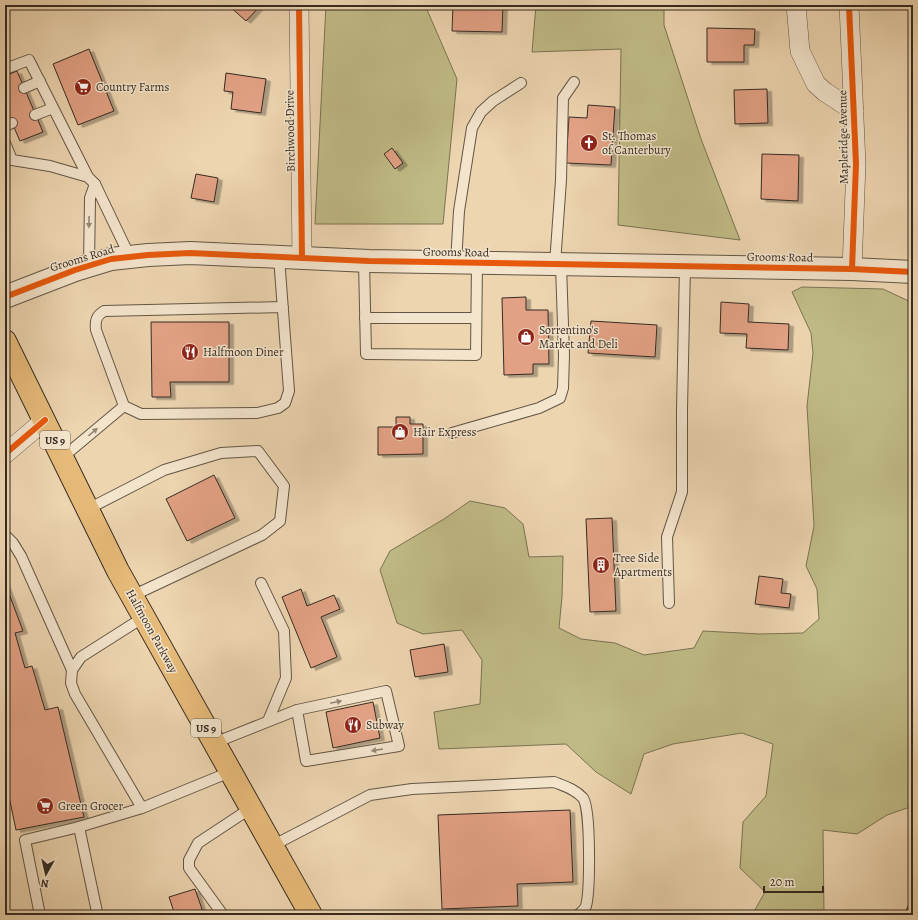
<svg xmlns="http://www.w3.org/2000/svg" width="918" height="920" viewBox="0 0 918 920" font-family="Alegreya,serif">
<defs>
<filter id="shadow"><feDropShadow dx="4.5" dy="2.5" stdDeviation="0" flood-color="#0004"/></filter>
</defs>
<rect width="100%" height="100%" fill="#edd5b0"/>
<filter id="stains"><feTurbulence type="fractalNoise" baseFrequency=".005" numOctaves="4"/><feColorMatrix values="0 0 0 0 .2 0 0 0 0 .09 0 0 0 0 .02 0 0 0 .5 -.17"/></filter>
<radialGradient id="worn" r=".72"><stop offset=".6" stop-color="#630" stop-opacity="0"/><stop offset="1" stop-color="#630" stop-opacity=".3"/></radialGradient>
<g fill="#c0bb86" stroke="#7a7354">
<polygon points="326,5 425,5 457,79 443,224 315,224"/>
<polygon points="536,5 664,5 664,25 701,139 740,240 618,225 621,49 532,52"/>
<polygon points="802,287 883,289 913,303 913,806 887,815 857,834 823,830 824,915 752,915 765,892 740,868 743,822 766,796 773,744 742,733 673,744 644,754 631,794 596,772 566,744 439,749 434,712 480,704 482,660 462,630 423,634 397,623 380,570 390,551 444,519 470,501 505,508 523,524 529,557 563,556 562,597 559,628 581,639 615,643 644,655 694,648 703,631 760,634 803,633 819,619 817,589 806,566 814,526 807,406 813,353 811,333 792,292"/>
</g>
<g fill="#e2a184" stroke="#352b22" filter="url(#shadow)">
<polygon points="228,5 261,5 246,21"/>
<polygon points="453,5 503,5 502,32 452,31"/>
<polygon points="707,28 755,29 754,45 744,45 744,62 707,62"/>
<polygon points="89,49 114,111 78,125 53,64"/>
<polygon points="17,71 43,132 20,141 5,107 5,76"/>
<polygon points="226,73 266,79 261,113 231,109 233,92 224,91"/>
<polygon points="767,89 768,123 735,124 734,90"/>
<polygon points="588,105 615,107 611,165 566,163 569,117 587,118"/>
<polygon points="392,148 403,163 395,169 384,154"/>
<polygon points="762,154 799,155 798,201 761,199"/>
<polygon points="196,174 218,178 214,202 191,198"/>
<polygon points="526,297 526,310 548,310 549,364 533,364 533,374 504,375 502,298"/>
<polygon points="721,302 749,304 748,322 789,324 788,350 746,348 747,334 720,333"/>
<polygon points="591,321 657,325 655,357 588,353"/>
<polygon points="151,322 229,322 229,382 170,382 171,397 152,397"/>
<polygon points="396,417 410,417 410,424 423,424 423,454 378,455 378,427 396,427"/>
<polygon points="214,475 235,518 187,541 166,499"/>
<polygon points="612,518 616,611 590,612 586,519"/>
<polygon points="759,576 783,579 781,593 791,594 789,608 755,604"/>
<polygon points="5,583 23,631 15,633 25,668 32,666 45,710 58,707 84,817 16,830 5,777"/>
<polygon points="301,589 307,606 334,595 340,609 321,617 337,657 311,668 282,597"/>
<polygon points="444,644 448,672 415,677 410,650"/>
<polygon points="373,702 380,738 333,748 326,712"/>
<polygon points="570,810 573,882 517,884 518,906 442,909 438,815"/>
<polygon points="195,889 204,915 175,915 169,897"/>
<polygon points="913,895 913,915 904,915"/>
</g>
<g fill="none" stroke-linecap="round" stroke-linejoin="round">
<g stroke="#635646" stroke-width="12">
<g id="service">
<polyline points="5,69 29,60 88,177"/>
<polyline points="24,88 40,81"/>
<polyline points="35,115 53,108"/>
<polyline points="5,126 12,123"/>
<polyline points="5,143 12,160 50,166 88,177 95,184 130,257"/>
<path d="M279 257 289 391 285 403 278 408 257 413 141 414 124 406 96 330C95 321 96 316 104 311L283 307"/>
<polyline points="364,261 366,354 476,355 477,263"/>
<polyline points="456,263 459,211 472,128 481,112 493,101 521,83"/>
<polyline points="555,264 561,180 563,98 574,82"/>
<polyline points="89,266 90,198 95,184"/>
<polyline points="365,318 476,318"/>
<polyline points="452,433 539,408 560,398 563,388 564,355 561,265"/>
<polyline points="63,457 124,406"/>
<polyline points="88,509 164,470 221,453 258,451 284,486 280,521 262,535 132,596"/>
<polyline points="5,535 13,543 21,556 72,670"/>
<polyline points="261,583 284,631 286,678 268,721"/>
<polyline points="669,603 667,537 682,492 682,409 685,267"/>
<polyline points="144,617 81,657 72,670 71,683 75,694 142,808 230,772"/>
<polyline points="214,743 297,710 386,691 399,746 306,761 297,710"/>
<polyline points="79,827 97,912"/>
<path d="M272 846 370 795 412 789 554 782C564 786 575 789 583 798 591 809 590 892 586 906 585 910 581 912 578 915"/>
<polyline points="40,915 25,840 79,827 142,808"/>
<polyline points="223,915 189,868 189,860 198,843 251,808"/>
</g>
</g>
<g stroke="#635646" stroke-width="20">
<g id="minor">
<polyline points="299,5 302,258"/>
<polyline points="796,5 800,51 816,84 825,92 854,111"/>
<polyline points="849,5 856,164 852,269"/>
<polyline points="5,454 45,420"/>
</g>
</g>
<g stroke="#635646" stroke-width="24">
<polyline id="tertiary" points="5,297 75,270 111,259 148,255 190,253 369,261 852,269 913,272"/>
</g>
<g stroke="#352b22" stroke-width="24">
<polyline id="primary" points="5,341 118,571 311,915"/>
</g>
<use href="#service" stroke="#f3e4cc" stroke-width="10"/>
<use href="#minor" stroke="#f3e4cc" stroke-width="19"/>
<use href="#tertiary" stroke="#f3e4cc" stroke-width="22"/>
<use href="#primary" stroke="#e6ba78" stroke-width="22"/>
<g stroke="#f3e4cc" stroke-width="8">
<g id="cycleway">
<polyline points="299,5 302,258"/>
<polyline points="849,5 856,164 852,269"/>
<polyline points="5,297 75,270 111,259 148,255 190,253 369,261 852,269 913,272"/>
<polyline points="5,454 45,420"/>
</g>
</g>
<use href="#cycleway" stroke="#e8590c" stroke-width="6"/>
</g>
<defs><path id="oneway-solid" d="M-6-.8H1V-3.2L6.5 0L1 3.2V.8H-6Z"/></defs>
<g fill="#948877">
<use href="#oneway-solid" transform="translate(89 222) rotate(91)"/>
<use href="#oneway-solid" transform="translate(93 432) rotate(-40)"/>
<use href="#oneway-solid" transform="translate(336 702) rotate(-12)"/>
<use href="#oneway-solid" transform="translate(377 750) rotate(171)"/>
</g>
<defs>
<g id="supermarket-disc" transform="scale(0.9)"><circle r="9.5" fill="#8f2418" stroke="#f3e4cc"/><path d="M-6-5.5h2.5l.6 2H6L4.5 2H-2.5L-4.4-4H-6ZM-1.5 3.2a1.3 1.3 0 1 0 .1 0ZM3 3.2a1.3 1.3 0 1 0 .1 0Z" fill="#fff"/></g>
<g id="church-disc" transform="scale(0.9)"><circle r="9.5" fill="#8f2418" stroke="#f3e4cc"/><path d="M-1.2-6h2.4v3.5h3.3v2.4h-3.3V6h-2.4V-.1h-3.3v-2.4h3.3Z" fill="#fff"/></g>
<g id="shop-disc" transform="scale(0.9)"><circle r="9.5" fill="#8f2418" stroke="#f3e4cc"/><path d="M-5-2.5h2.3a2.7 3.5 0 0 1 5.4 0H5L5.5 6h-11ZM-1.5-2.5h3a1.5 2.3 0 0 0-3 0Z" fill="#fff"/></g>
<g id="restaurant-disc" transform="scale(0.9)"><circle r="9.5" fill="#8f2418" stroke="#f3e4cc"/><path d="M-5-6h1v4h1v-4h1v4h1v-4h1v5L-1.5 .5V6h-2V.5L-5-1ZM5-6V6H3V1.5H1.5Q1.5-4 5-6Z" fill="#fff"/></g>
<g id="building-disc" transform="scale(0.9)"><circle r="9.5" fill="#8f2418" stroke="#f3e4cc"/><path d="M-4-6H4V6H1V3H-1V6H-4ZM-2.5-4.3h1.7v1.8h-1.7ZM.8-4.3h1.7v1.8H.8ZM-2.5-1h1.7V.8h-1.7ZM.8-1h1.7V.8H.8Z" fill="#fff"/></g>
</defs>
<g fill-rule="evenodd">
<use href="#supermarket-disc" x="83" y="87"/>
<use href="#church-disc" x="589" y="143"/>
<use href="#shop-disc" x="526" y="337"/>
<use href="#restaurant-disc" x="190" y="352"/>
<use href="#shop-disc" x="400" y="432"/>
<use href="#building-disc" x="601" y="565"/>
<use href="#restaurant-disc" x="353" y="725"/>
<use href="#supermarket-disc" x="45" y="806"/>
</g>
<g text-anchor="middle" stroke-width="3" stroke-linejoin="round" paint-order="stroke">
<g fill="#f3e4cc" stroke="#6e6255" stroke-width="1">
<rect x="40" y="431" width="30" height="18" rx="3"/>
<rect x="191" y="719" width="30" height="18" rx="3"/>
</g>
<g font-size="11" font-weight="bold" fill="#352b22">
<text x="55" y="444">US 9</text>
<text x="206" y="732">US 9</text>
</g>
<g font-size="12" fill="#352b22" stroke="#f3e4cc" text-anchor="start">
<text x="96" y="91">Country Farms</text>
<text x="602" y="140">St. Thomas<tspan x="602" dy="14">of Canterbury</tspan></text>
<text x="539" y="334">Sorrentino's<tspan x="539" dy="14">Market and Deli</tspan></text>
<text x="203" y="356">Halfmoon Diner</text>
<text x="413" y="436">Hair Express</text>
<text x="614" y="562">Tree Side<tspan x="614" dy="14">Apartments</tspan></text>
<text x="366" y="729">Subway</text>
<text x="58" y="810">Green Grocer</text>
</g>
<g font-size="12" fill="#352b22" stroke="#f3e4cc">
<text transform="translate(290 131) rotate(-91)" y="4">Birchwood Drive</text>
<text transform="translate(843 137) rotate(-91)" y="4">Mapleridge Avenue</text>
<text transform="translate(456 252) rotate(1)" y="4">Grooms Road</text>
<text transform="translate(780 257) rotate(1)" y="4">Grooms Road</text>
<text transform="translate(82 258) rotate(-17)" y="4">Grooms Road</text>
<text transform="translate(152 631) rotate(61)" y="4">Halfmoon Parkway</text>
</g>
</g>
<rect width="918" height="920" fill="none" stroke="#edd5b0" stroke-width="20"/>
<rect x="6" y="6" width="906" height="908" fill="none" stroke="#352b22" stroke-width="2"/>
<rect x="10" y="10" width="898" height="900" fill="none" stroke="#352b22"/>
<g transform="translate(46 874) rotate(188)" stroke="#f3e4cc" stroke-width="3" paint-order="stroke">
<path d="M0-3L7 15L0 10L-7 15Z" fill="#352b22"/>
<text y="-6" font-size="11" font-weight="bold" text-anchor="middle" fill="#352b22">N</text>
</g>
<path d="M764 886v6h59v-6" fill="none" stroke="#352b22" stroke-width="2"/>
<text x="770" y="886" font-size="12" fill="#352b22" stroke="#f3e4cc" stroke-width="3" paint-order="stroke">20 m</text>
<rect width="100%" height="100%" filter="url(#stains)"/>
<rect width="100%" height="100%" fill="url(#worn)"/>
</svg>
